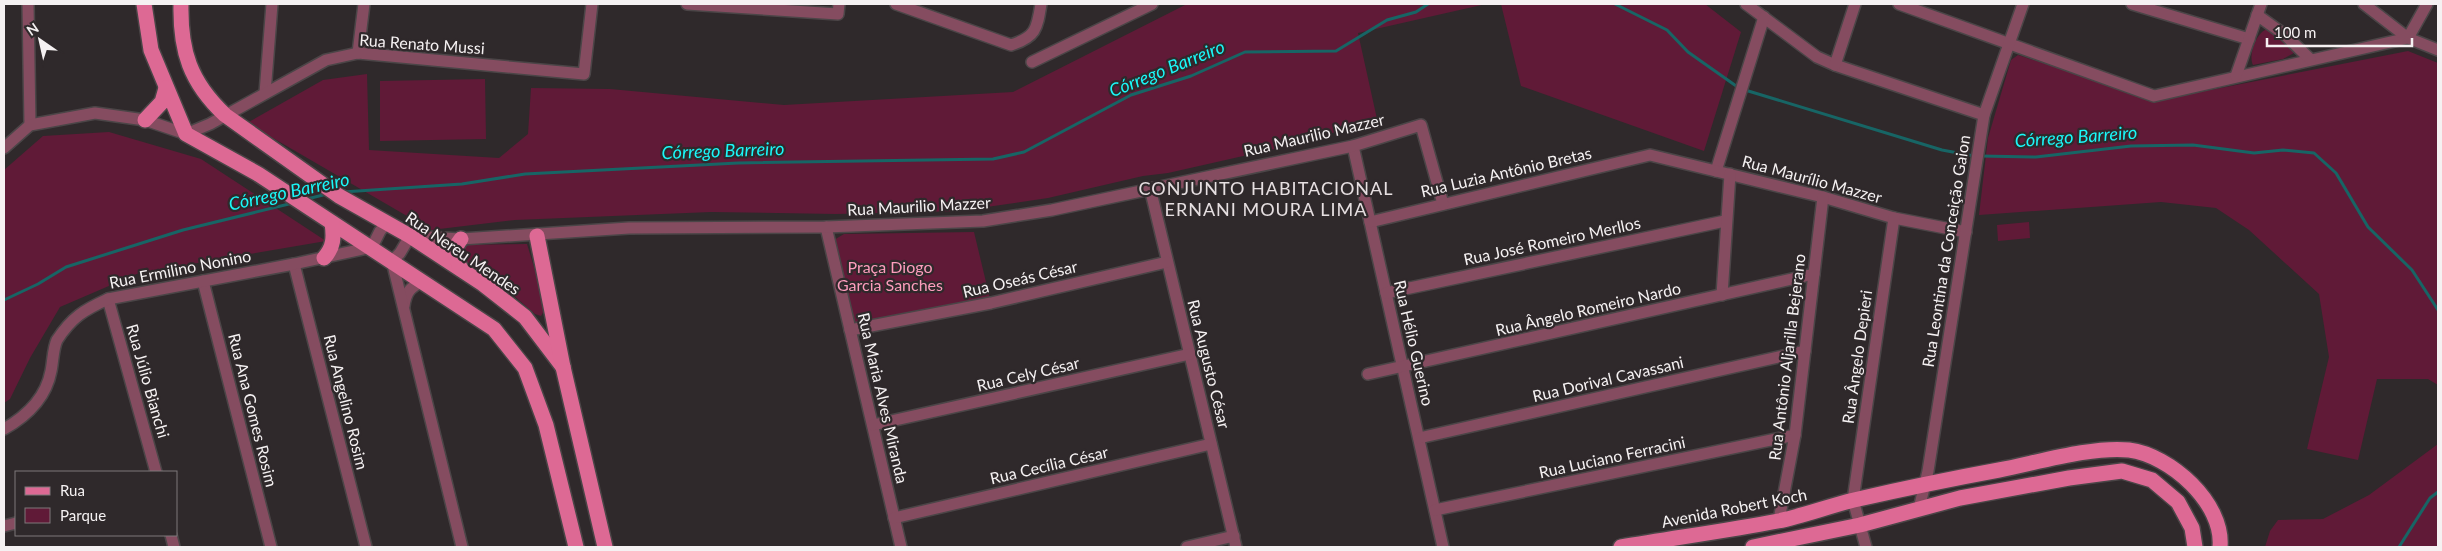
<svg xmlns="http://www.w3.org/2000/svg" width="2442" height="551" viewBox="0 0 2442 551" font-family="Lato,sans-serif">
<rect width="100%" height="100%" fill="#2f292b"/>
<g fill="#601a37">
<polygon points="1187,4 1486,4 1358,33 1377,119 1297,144 1168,173 1143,176 1048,198 959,211 836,214 711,212 515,220 431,230 247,123 323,80 367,74 369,150 499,158 528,134 531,88 610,89 784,105 1013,92"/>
<polygon points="1501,4 1705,4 1741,32 1704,151 1521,86"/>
<path d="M2267 29 2294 50V53L2283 59 2253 65C2248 55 2256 33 2267 29Z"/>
<polygon points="2408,51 2438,63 2438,385 2428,379 2377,379 2358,460 2307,449 2329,357 2319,294 2249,230 2216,208 2161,202 1979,215 1988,138 2011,60 2018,55 2150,98 2165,99"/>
<polygon points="485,79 486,139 380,141 380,81"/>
<polygon points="109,132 201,159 326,241 139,273 60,307 30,358 10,399 4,403 4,170 43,136"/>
<polygon points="2029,222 2030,238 1998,241 1997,225"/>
<polygon points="974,232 991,303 855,325 834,240 844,234"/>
<polygon points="527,244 546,307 541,316 535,314 513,295 460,261 461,245"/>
<polygon points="2438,444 2438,547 2265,547 2270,531 2278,520 2323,519 2369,495"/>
</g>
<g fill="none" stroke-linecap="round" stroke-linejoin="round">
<g stroke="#176565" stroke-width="3">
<polyline points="1615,4 1667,30 1688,52 1739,88"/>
<polyline points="1745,90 1942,150 1974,156"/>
<polyline points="1980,156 2036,157 2131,146 2193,145 2254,153 2283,150 2314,153 2336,173 2368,227 2412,270 2438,310"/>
<polyline points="343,192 462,184 525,174 738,163 993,159 1024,152 1131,95 1191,76 1245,52 1336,51 1387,20 1416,12 1428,4"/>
<polyline points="307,199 327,194"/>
<polyline points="4,300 38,284 66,267 183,230 293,203"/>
<polyline points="2399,547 2430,498 2438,492"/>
</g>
<g stroke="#4b4547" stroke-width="14">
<g id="minor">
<polyline points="28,4 30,125"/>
<polyline points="687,4 838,14 839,4"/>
<path d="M896 4 1011 45C1036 37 1037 29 1041 4"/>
<polyline points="1746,4 1817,57 1835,65 1984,115"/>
<polyline points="1899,4 2154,96 2408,38 2438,50"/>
<polyline points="2132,4 2249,39"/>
<polyline points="2364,4 2408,38 2427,4"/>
<polyline points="2257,15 2285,35 2310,59"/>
<polyline points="358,53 364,4"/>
<polyline points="1032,62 1152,4"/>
<polyline points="1835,65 1855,4"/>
<polyline points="2236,76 2261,4"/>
<polyline points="265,93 272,4"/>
<polyline points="1353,146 1443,547"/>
<polyline points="4,148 30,125 95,113 145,120 186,134 210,124 326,60 358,53 584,74 592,4"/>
<polyline points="1716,171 1764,17"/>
<polyline points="1150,188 1236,547"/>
<polyline points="1370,222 1650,155 1823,197 1894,218 1966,232"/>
<polyline points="826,227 901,547"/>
<polyline points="294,264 366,547"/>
<polyline points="203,281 271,547"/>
<polyline points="1386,293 1725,221"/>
<polyline points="1722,295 1730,174"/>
<polyline points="108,299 156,472"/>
<path d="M404 306C406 291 411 287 423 281"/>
<polyline points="850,330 991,303 1167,262"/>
<polyline points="1368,374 1814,274"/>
<polyline points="873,425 1190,354"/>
<path d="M4 429C27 416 46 398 51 371 53 362 53 348 57 340 72 317 84 310 108 299L294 264 372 247 380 231 387 223"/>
<polyline points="1419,438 1805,351"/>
<polyline points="1919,509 1928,471 1984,115 2023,4"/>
<polyline points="1435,510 1795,435"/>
<polyline points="894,518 1211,444"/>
<polyline points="1779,520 1795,435 1823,197"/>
<polyline points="4,526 16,523"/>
<polyline points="171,535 174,547"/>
<polyline points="462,547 392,261 400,253 410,236 461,239 629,228 826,227 983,221 1052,210 1353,146 1421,125 1443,204"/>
<polyline points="1187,547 1234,536"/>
<polyline points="1866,547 1853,500 1894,218"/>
</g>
</g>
<g stroke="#4b4547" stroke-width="18">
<g id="primary">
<polyline points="144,4 151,50 186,134 258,174 494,329 525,368 546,425 576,547"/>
<path d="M181 4C180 51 190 82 225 115L339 196 410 236 483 284 525 317 563 367"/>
<polyline points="145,120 162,102 166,88"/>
<polyline points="537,236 563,367 605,547"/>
<path d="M324 258C334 247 334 237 332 223"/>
<path d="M461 269C455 257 452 250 461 239"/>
<path d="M1621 547C1673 538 1726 531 1778 521 1803 516 1829 506 1854 500 1902 489 1950 479 1999 470 2036 463 2092 446 2129 450 2170 455 2224 503 2220 547"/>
<polyline points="1753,547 1860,525 1960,498 2069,478 2122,471 2152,480 2178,502 2192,528 2195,547"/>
</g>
</g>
<use href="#minor" stroke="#854c60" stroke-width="11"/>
<use href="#primary" stroke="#dd6994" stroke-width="15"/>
</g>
<g text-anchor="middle" stroke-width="4.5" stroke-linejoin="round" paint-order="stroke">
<g font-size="16" fill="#f5f1f2" stroke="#2f292b">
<text transform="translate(422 44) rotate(4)" y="6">Rua Renato Mussi</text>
<text transform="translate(1314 135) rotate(-13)" y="6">Rua Maurilio Mazzer</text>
<text transform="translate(1506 172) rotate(-13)" y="6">Rua Luzia Antônio Bretas</text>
<text transform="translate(1812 179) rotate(15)" y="6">Rua Maurílio Mazzer</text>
<text transform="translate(919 206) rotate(-3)" y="6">Rua Maurilio Mazzer</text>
<text transform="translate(1552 241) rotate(-12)" y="6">Rua José Romeiro Merllos</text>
<text transform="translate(1946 251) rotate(-81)" y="6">Rua Leontina da Conceição Gaion</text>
<text transform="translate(463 253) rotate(34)" y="6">Rua Nereu Mendes</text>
<text transform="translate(180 269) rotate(-11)" y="6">Rua Ermilino Nonino</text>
<text transform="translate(1020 279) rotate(-13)" y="6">Rua Oseás César</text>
<text transform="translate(1588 309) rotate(-13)" y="6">Rua Ângelo Romeiro Nardo</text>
<text transform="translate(1414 343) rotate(77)" y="6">Rua Hélio Guerino</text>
<text transform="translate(1787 357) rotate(-83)" y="6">Rua Antônio Aljarilla Bejerano</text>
<text transform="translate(1857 357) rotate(-82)" y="6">Rua Ângelo Depieri</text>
<text transform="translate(1209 364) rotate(76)" y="6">Rua Augusto César</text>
<text transform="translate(1028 374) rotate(-13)" y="6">Rua Cely César</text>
<text transform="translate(1608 379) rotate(-13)" y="6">Rua Dorival Cavassani</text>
<text transform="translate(148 381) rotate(74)" y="6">Rua Júlio Bianchi</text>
<text transform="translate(883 398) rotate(77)" y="6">Rua Maria Alves Miranda</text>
<text transform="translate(346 402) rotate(76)" y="6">Rua Angelino Rosim</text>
<text transform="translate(253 410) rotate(76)" y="6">Rua Ana Gomes Rosim</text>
<text transform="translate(1612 457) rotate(-12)" y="6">Rua Luciano Ferracini</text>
<text transform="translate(1049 465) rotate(-13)" y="6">Rua Cecília César</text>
<text transform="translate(1734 508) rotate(-11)" y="6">Avenida Robert Koch</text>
</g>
<g font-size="16" fill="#fd9dbd" stroke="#2f292b">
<text x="890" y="273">Praça Diogo<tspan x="890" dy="18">Garcia Sanches</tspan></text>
</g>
<g font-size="18" font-style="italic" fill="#1af8f8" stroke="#2f292b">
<text transform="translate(1167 69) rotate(-22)" y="6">Córrego Barreiro</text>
<text transform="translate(2076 137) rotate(-4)" y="6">Córrego Barreiro</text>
<text transform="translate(723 151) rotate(-2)" y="6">Córrego Barreiro</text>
<text transform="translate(289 192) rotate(-12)" y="6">Córrego Barreiro</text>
</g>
<g font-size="18" letter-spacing="1" fill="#e6dfe1" stroke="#2f292b">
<text x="1266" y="195">CONJUNTO HABITACIONAL<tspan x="1266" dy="21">ERNANI MOURA LIMA</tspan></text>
</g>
</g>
<rect width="2442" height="551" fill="none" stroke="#f5f1f2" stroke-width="10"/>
<rect x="15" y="471" width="162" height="65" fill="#2f292b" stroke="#7e797b"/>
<rect x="25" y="487" width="25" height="8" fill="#dd6994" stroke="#7e797b"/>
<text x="60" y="496" font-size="15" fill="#f5f1f2">Rua</text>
<rect x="25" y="508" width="25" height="15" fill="#601a37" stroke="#7e797b"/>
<text x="60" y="521" font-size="15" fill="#f5f1f2">Parque</text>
<g transform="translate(40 40) rotate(326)" stroke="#2f292b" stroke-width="4" paint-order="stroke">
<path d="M0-4L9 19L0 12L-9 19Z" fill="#f5f1f2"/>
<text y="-8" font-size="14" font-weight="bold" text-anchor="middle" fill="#f5f1f2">N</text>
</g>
<path d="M2267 38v8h145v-8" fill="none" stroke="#f5f1f2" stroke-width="2.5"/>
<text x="2274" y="38" font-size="15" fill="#f5f1f2" stroke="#2f292b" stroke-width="4" paint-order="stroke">100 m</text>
</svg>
